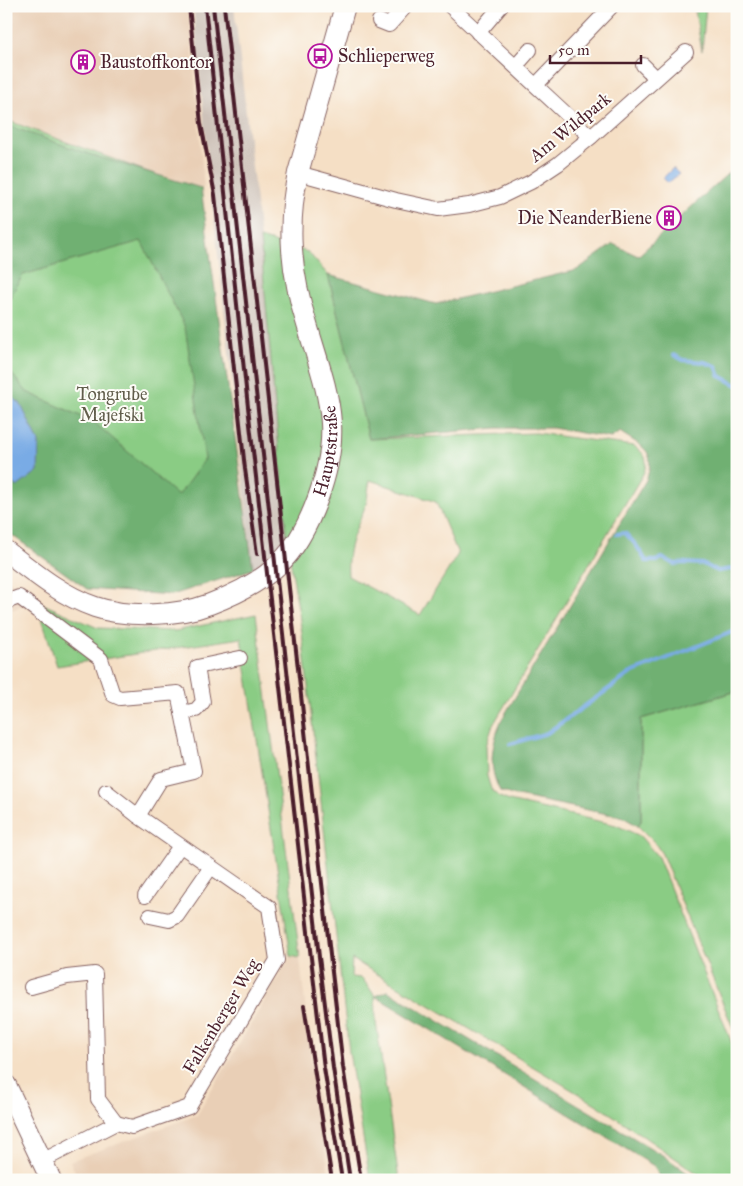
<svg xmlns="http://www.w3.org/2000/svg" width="743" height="1186" viewBox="0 0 743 1186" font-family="'IM FELL Great Primer',serif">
<rect width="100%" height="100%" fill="#fdfcf7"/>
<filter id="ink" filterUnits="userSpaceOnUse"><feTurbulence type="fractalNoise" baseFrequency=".02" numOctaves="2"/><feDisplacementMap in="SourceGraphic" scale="10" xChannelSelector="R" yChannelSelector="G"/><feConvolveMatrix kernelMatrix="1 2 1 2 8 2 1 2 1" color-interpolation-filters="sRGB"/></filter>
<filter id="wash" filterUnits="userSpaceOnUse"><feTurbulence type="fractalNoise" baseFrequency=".0096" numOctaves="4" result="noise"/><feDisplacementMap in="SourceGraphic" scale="20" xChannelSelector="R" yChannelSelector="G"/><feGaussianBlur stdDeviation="1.12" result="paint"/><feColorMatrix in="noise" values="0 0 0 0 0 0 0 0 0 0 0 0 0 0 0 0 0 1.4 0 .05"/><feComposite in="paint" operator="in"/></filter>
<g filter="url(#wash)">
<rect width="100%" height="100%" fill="#f5dfc5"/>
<g fill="#e9cfb6">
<polygon points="6,6 189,6 204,188 92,155 6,125"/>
<polygon points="6,578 36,601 6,612"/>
<polygon points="291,956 300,958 312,1068 330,1180 79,1180 70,1161 197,1115"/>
</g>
<polygon fill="#cec2b9" points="193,6 234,6 260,238 287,540 253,569 211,191"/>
<g fill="#8acc84" stroke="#6a7658" fill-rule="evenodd">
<polygon points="694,6 706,6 702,51"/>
<polygon points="6,120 195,189 228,561 75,576 6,531"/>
<path d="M260 238 308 252 328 275 369 439 536 433 634 446C646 454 649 461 643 474L493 725 486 746 487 776 491 789 500 797 509 801 616 825 640 836 658 857 737 1056V1180H707L599 1106 352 959 351 977 362 978 375 996 376 1022 399 1180H370L349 1052 302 633 287 540ZM370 480 436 502 458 554 420 615 348 576C346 544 356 532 366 504 368 496 368 488 370 480Z"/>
<polygon points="36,601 98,628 175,631 256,614 300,958 291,956 241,638 57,666"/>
<polygon points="737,691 737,1038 662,854 655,843 638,826 641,821 641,719"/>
</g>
<g fill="#6fb072" stroke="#5c684e">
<polygon points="6,125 92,155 201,188 253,569 172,595 87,589 6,531 6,478 17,487 20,403 6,393 6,367 27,392 94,422 178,496 205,459 185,327 141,241 23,275 6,305"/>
<path d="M737 165V691L641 719V821L638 826 623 817 512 795 500 791C487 766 492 744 502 719L646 480C657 449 643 448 620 432L611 438 553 428H496L369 439 328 275 436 304 577 270 613 244 638 256Z"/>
<polygon points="388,991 664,1156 697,1180 662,1180 654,1166 375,996"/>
</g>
<g fill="#79abe5" stroke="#626588">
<polygon points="673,168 679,174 668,183 663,178"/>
<polygon points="6,393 20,403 39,442 38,471 17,487 6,478"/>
</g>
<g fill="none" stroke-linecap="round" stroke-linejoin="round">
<g stroke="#79abe5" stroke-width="4">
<polyline points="674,355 683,360 704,362 716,366 720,376 737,385"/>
<polyline points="617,534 625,533 636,545 646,561 657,561 662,558 675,564 684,563 702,564 718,571 732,569 737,571"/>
<polyline points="510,744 547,733 631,673 737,630"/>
</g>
</g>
</g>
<g filter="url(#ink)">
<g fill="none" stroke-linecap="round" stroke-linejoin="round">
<g stroke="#866261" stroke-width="16">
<g id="street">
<polyline points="450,6 591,137"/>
<polyline points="379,21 389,25 406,6"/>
<polyline points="478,33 501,6"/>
<polyline points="643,65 656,78"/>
<polyline points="516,66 530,50"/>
<polyline points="536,85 612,6"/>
<polyline points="298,173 396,200 438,209 469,205 500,197 531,182 558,164 591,137 686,52"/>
<polyline points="6,602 19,597 101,659 113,695 120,698 178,693 194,771 161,779 138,816 269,907 277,960 189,1107 132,1127 116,1123 42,1161"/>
<polyline points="182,713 196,710 203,702 197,667 240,658"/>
<polyline points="106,791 138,816"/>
<polyline points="145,896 180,846"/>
<polyline points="150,916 169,920 177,916 211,867"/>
<polyline points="31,987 67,977 95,974 98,1099 116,1123"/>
</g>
</g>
<g stroke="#866261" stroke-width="22">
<g id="secondary">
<path id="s1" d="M6 551C33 572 62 596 95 607 127 618 179 616 210 604 234 595 259 583 278 565 310 535 334 466 331 423 329 391 317 359 308 328 291 275 286 228 298 173L345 6"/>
<polyline points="6,1085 51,1180"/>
</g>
</g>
<use href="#street" stroke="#fff" stroke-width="14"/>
<use href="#secondary" stroke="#fff" stroke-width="20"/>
<g stroke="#4a1f2b" stroke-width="4">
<polyline points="189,6 201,124 215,195 245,469 257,554"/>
<polyline points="205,6 248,407 311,958 324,1068 342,1180"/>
<polyline points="213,6 319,957 333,1068 350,1180"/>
<polyline points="224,6 330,955 343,1067 361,1180"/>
<polyline points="304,1006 332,1180"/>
</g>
</g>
</g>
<defs>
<g id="bus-ring" transform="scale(1.25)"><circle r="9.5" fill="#fdfcf7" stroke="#b5179e" stroke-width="1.5"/><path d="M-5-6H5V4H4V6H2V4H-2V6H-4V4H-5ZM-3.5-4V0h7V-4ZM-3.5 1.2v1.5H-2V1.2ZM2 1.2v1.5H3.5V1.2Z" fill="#b5179e"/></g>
<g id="building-ring" transform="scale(1.25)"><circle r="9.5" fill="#fdfcf7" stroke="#b5179e" stroke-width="1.5"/><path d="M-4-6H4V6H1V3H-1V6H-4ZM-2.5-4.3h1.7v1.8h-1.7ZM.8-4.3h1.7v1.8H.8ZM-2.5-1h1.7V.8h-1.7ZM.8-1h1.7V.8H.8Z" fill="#b5179e"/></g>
</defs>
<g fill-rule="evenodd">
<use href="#bus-ring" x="320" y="56"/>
<use href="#building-ring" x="83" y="62"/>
<use href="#building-ring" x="669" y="218"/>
</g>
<g text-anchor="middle" stroke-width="4" stroke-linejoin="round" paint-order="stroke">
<g font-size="18" fill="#4a1f2b" stroke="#fdfcf7" text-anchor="start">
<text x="338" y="62">Schlieperweg</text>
<text x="100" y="68">Baustoffkontor</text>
<text x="652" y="224" text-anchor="end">Die NeanderBiene</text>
</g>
<g font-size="18" fill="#4a1f2b" stroke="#fdfcf7">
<text transform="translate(570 127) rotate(-39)" y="6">Am Wildpark</text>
<text dy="6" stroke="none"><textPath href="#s1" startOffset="428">Hauptstraße</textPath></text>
<text transform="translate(221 1016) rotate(-59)" y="6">Falkenberger Weg</text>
</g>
<g font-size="18" fill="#605c4a" stroke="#fdfcf7">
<text x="112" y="400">Tongrube<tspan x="112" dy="21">Majefski</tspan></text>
</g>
</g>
<rect width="743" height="1186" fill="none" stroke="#fdfcf7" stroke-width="25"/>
<path d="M550 55v8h91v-8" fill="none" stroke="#4a1f2b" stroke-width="2.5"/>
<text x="558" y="55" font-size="15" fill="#4a1f2b" stroke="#fdfcf7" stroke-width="4" paint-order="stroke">50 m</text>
</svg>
